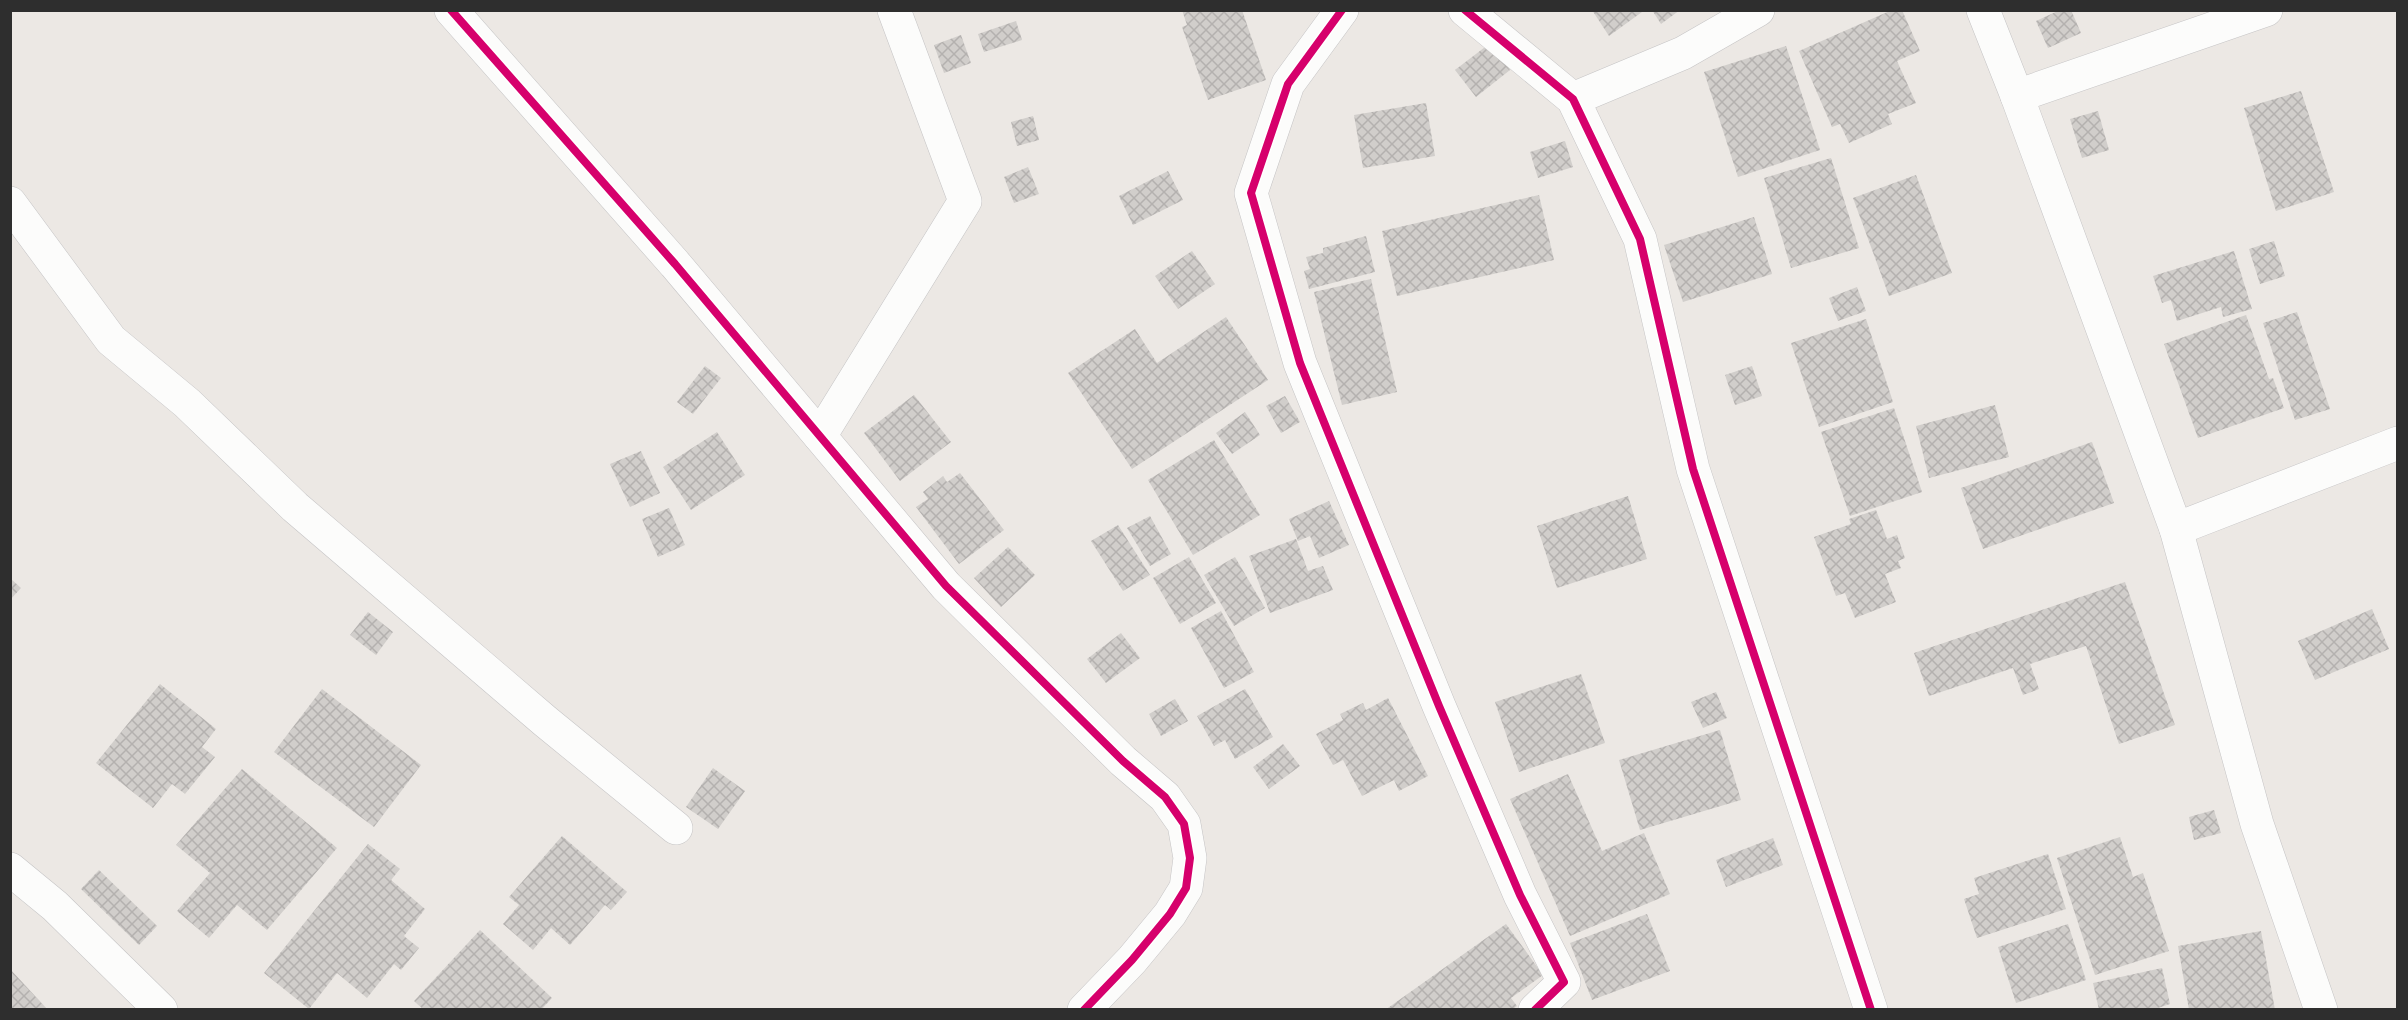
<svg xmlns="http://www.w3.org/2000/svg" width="2408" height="1020" viewBox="0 0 2408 1020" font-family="'DM Sans',sans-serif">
<defs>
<pattern id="building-cross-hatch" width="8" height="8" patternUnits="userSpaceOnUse" patternTransform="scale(1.5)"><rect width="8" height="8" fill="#d1cecb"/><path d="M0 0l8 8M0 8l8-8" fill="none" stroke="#b4b1af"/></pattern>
</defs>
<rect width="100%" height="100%" fill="#ece8e4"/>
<g fill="url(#building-cross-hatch)">
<polygon points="1182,10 1242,10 1266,80 1208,100 1182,27 1187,25"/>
<polygon points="1592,10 1641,10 1642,12 1609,36"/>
<polygon points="1652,10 1680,10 1661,24"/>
<polygon points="1892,10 1902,10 1920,51 1897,61 1916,103 1888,114 1892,124 1849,143 1840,124 1832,127 1799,51"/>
<polygon points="2060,10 2071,10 2081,33 2048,48 2036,21"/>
<polygon points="1016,21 1022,40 984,52 978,34"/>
<polygon points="961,35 971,63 944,73 934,45"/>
<polygon points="1489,44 1510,70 1476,97 1455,70"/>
<polygon points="1786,46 1820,150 1738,177 1704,72"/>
<polygon points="2301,91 2334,192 2276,211 2244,108"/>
<polygon points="1426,103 1435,156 1363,168 1354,115"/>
<polygon points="2098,111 2109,150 2082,158 2070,119"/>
<polygon points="1033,116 1039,140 1017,146 1011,122"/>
<polygon points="1565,141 1573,167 1538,178 1530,152"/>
<polygon points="1831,158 1859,248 1791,268 1764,178"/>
<polygon points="1028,167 1039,194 1014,203 1004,177"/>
<polygon points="1168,171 1183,200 1133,225 1119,196"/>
<polygon points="1916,175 1952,273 1889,296 1853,198"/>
<polygon points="1539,195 1554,260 1397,296 1382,231"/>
<polygon points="1754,217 1772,274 1683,302 1664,245"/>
<polygon points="1366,236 1375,272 1309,289 1304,271 1310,269 1306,257 1323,253 1323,248"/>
<polygon points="2274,241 2285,276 2260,284 2249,249"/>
<polygon points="1192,251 1215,284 1178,309 1155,276"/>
<polygon points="2234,251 2252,309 2223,317 2221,307 2177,321 2171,300 2162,303 2153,276"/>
<polygon points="1371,279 1397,392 1342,405 1314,292"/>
<polygon points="1857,287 1866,311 1838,321 1829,298"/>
<polygon points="2297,312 2330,409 2295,420 2263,323"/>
<polygon points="2246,315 2269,379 2273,378 2284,408 2198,438 2164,344"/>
<polygon points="1226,317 1268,380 1132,469 1068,373 1135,329 1157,363"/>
<polygon points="1866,319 1893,402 1819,427 1791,343"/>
<polygon points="705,366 721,378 693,414 677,402"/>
<polygon points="1752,366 1762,396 1735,405 1725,375"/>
<polygon points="914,395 951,442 900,481 864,433"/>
<polygon points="1285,396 1300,422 1281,433 1266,406"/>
<polygon points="1995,405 2009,457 1929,478 1916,426"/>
<polygon points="1894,408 1922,492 1850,516 1821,432"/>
<polygon points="1245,412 1260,435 1232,454 1216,433"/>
<polygon points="717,432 745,475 691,510 663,467"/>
<polygon points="1214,440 1260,515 1193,555 1148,480"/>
<polygon points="2092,442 2114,503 1983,549 1961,488"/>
<polygon points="641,451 660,493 630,507 610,464"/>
<polygon points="960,473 1004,530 959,564 916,507 928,499 923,492 943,476 947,482"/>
<polygon points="1628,496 1647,559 1557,588 1537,526"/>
<polygon points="1329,501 1349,545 1319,558 1310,536 1298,541 1289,519"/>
<polygon points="669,508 685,545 658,557 642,519"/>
<polygon points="1876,510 1887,539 1897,535 1905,558 1898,561 1901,568 1885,574 1896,602 1855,618 1845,593 1836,596 1814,537 1851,524 1849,519"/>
<polygon points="1150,516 1171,554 1150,566 1127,528"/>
<polygon points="1118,525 1150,575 1123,591 1091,541"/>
<polygon points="1296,539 1308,571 1323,566 1333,590 1270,613 1249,556"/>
<polygon points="1008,547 1035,575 1001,607 974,578"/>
<polygon points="1189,557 1216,603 1180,624 1153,578"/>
<polygon points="1235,557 1265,608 1234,626 1204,575"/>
<polygon points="10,578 21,588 10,600"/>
<polygon points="2125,582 2175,725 2119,744 2086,646 2030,664 2039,689 2023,695 2013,668 1929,696 1914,653"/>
<polygon points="2372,609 2389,649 2315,680 2298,641"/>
<polygon points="1221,611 1254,672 1224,688 1191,628"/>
<polygon points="368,612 393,632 376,655 350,635"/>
<polygon points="1121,633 1140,658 1106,683 1087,659"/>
<polygon points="1581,674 1605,743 1519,772 1495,702"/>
<polygon points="160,684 216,729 202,747 215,757 185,794 172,784 153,808 96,763"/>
<polygon points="322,689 421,765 374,827 274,752"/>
<polygon points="1245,689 1273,737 1235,759 1225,740 1214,746 1197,716"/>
<polygon points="1716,692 1727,718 1703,728 1691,702"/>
<polygon points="1388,698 1428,776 1399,791 1394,780 1362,796 1343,760 1333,765 1316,734 1343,720 1340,714 1363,703 1366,710"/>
<polygon points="1175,699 1188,721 1161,736 1149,714"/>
<polygon points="1720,730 1741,800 1640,830 1619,760"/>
<polygon points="1283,744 1300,766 1269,789 1253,767"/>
<polygon points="713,768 745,791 718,829 686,807"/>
<polygon points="242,769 337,848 267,930 237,905 209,938 177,911 210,873 176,845"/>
<polygon points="1568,774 1602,851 1644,833 1670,894 1570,936 1510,799"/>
<polygon points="2214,810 2221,833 2194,840 2189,817"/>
<polygon points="562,836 627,892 611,910 605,905 570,945 551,928 533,950 503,924 519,905 509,897"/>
<polygon points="2120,837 2133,877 2143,873 2169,951 2095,975 2057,858"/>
<polygon points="1773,838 1783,865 1726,887 1716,860"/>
<polygon points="368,844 400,869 391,880 425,909 404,936 419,948 401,970 394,964 367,998 337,973 309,1009 264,973"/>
<polygon points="2048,854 2066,909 1977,938 1964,899 1979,894 1974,878"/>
<polygon points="99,870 157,926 139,945 81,889"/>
<polygon points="1647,914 1670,971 1592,1000 1570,943"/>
<polygon points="1506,924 1543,975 1511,998 1517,1006 1512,1010 1385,1010"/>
<polygon points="2068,924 2086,980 2016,1003 1998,947"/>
<polygon points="480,930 552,998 541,1010 424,1010 414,1001"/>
<polygon points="2261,931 2275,1010 2189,1010 2178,946"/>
<polygon points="2162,968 2170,1004 2152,1010 2099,1010 2093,983"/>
<polygon points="10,969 48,1010 10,1010"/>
</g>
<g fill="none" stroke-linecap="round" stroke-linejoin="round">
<g stroke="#c5c4c5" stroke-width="34">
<g id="minor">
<polyline points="451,10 675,264 946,586 1123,761 1165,797 1184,824 1190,858 1186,888 1170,914 1132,960 1084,1010"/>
<polyline points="1342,10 1288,84 1251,193 1300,363 1439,706 1520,895 1564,982 1535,1010"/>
<polyline points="1465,10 1573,99 1640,239 1693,469 1871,1010"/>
<polyline points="1983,10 2017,96 2176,529 2257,824 2321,1010"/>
<polyline points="2017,96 2266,10"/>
<polyline points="1573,99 1683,53 1758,10"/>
<polyline points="10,203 111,340 187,403 295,507 545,721 676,828"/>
<polyline points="820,436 965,201 894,10"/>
<polyline points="2176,529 2398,443"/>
<polyline points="10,869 55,906 161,1010"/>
</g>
</g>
<use href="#minor" stroke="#fcfcfb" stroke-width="33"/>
<g stroke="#fff" stroke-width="11">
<g id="cycleway">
<polyline points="451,10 675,264 946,586 1123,761 1165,797 1184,824 1190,858 1186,888 1170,914 1132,960 1084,1010"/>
<polyline points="1342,10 1288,84 1251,193 1300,363 1439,706 1520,895 1564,982 1535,1010"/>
<polyline points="1465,10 1573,99 1640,239 1693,469 1871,1010"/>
</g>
</g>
<use href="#cycleway" stroke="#d6006c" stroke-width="8"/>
</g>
<rect width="2408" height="1020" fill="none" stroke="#2e2e2e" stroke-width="24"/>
</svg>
